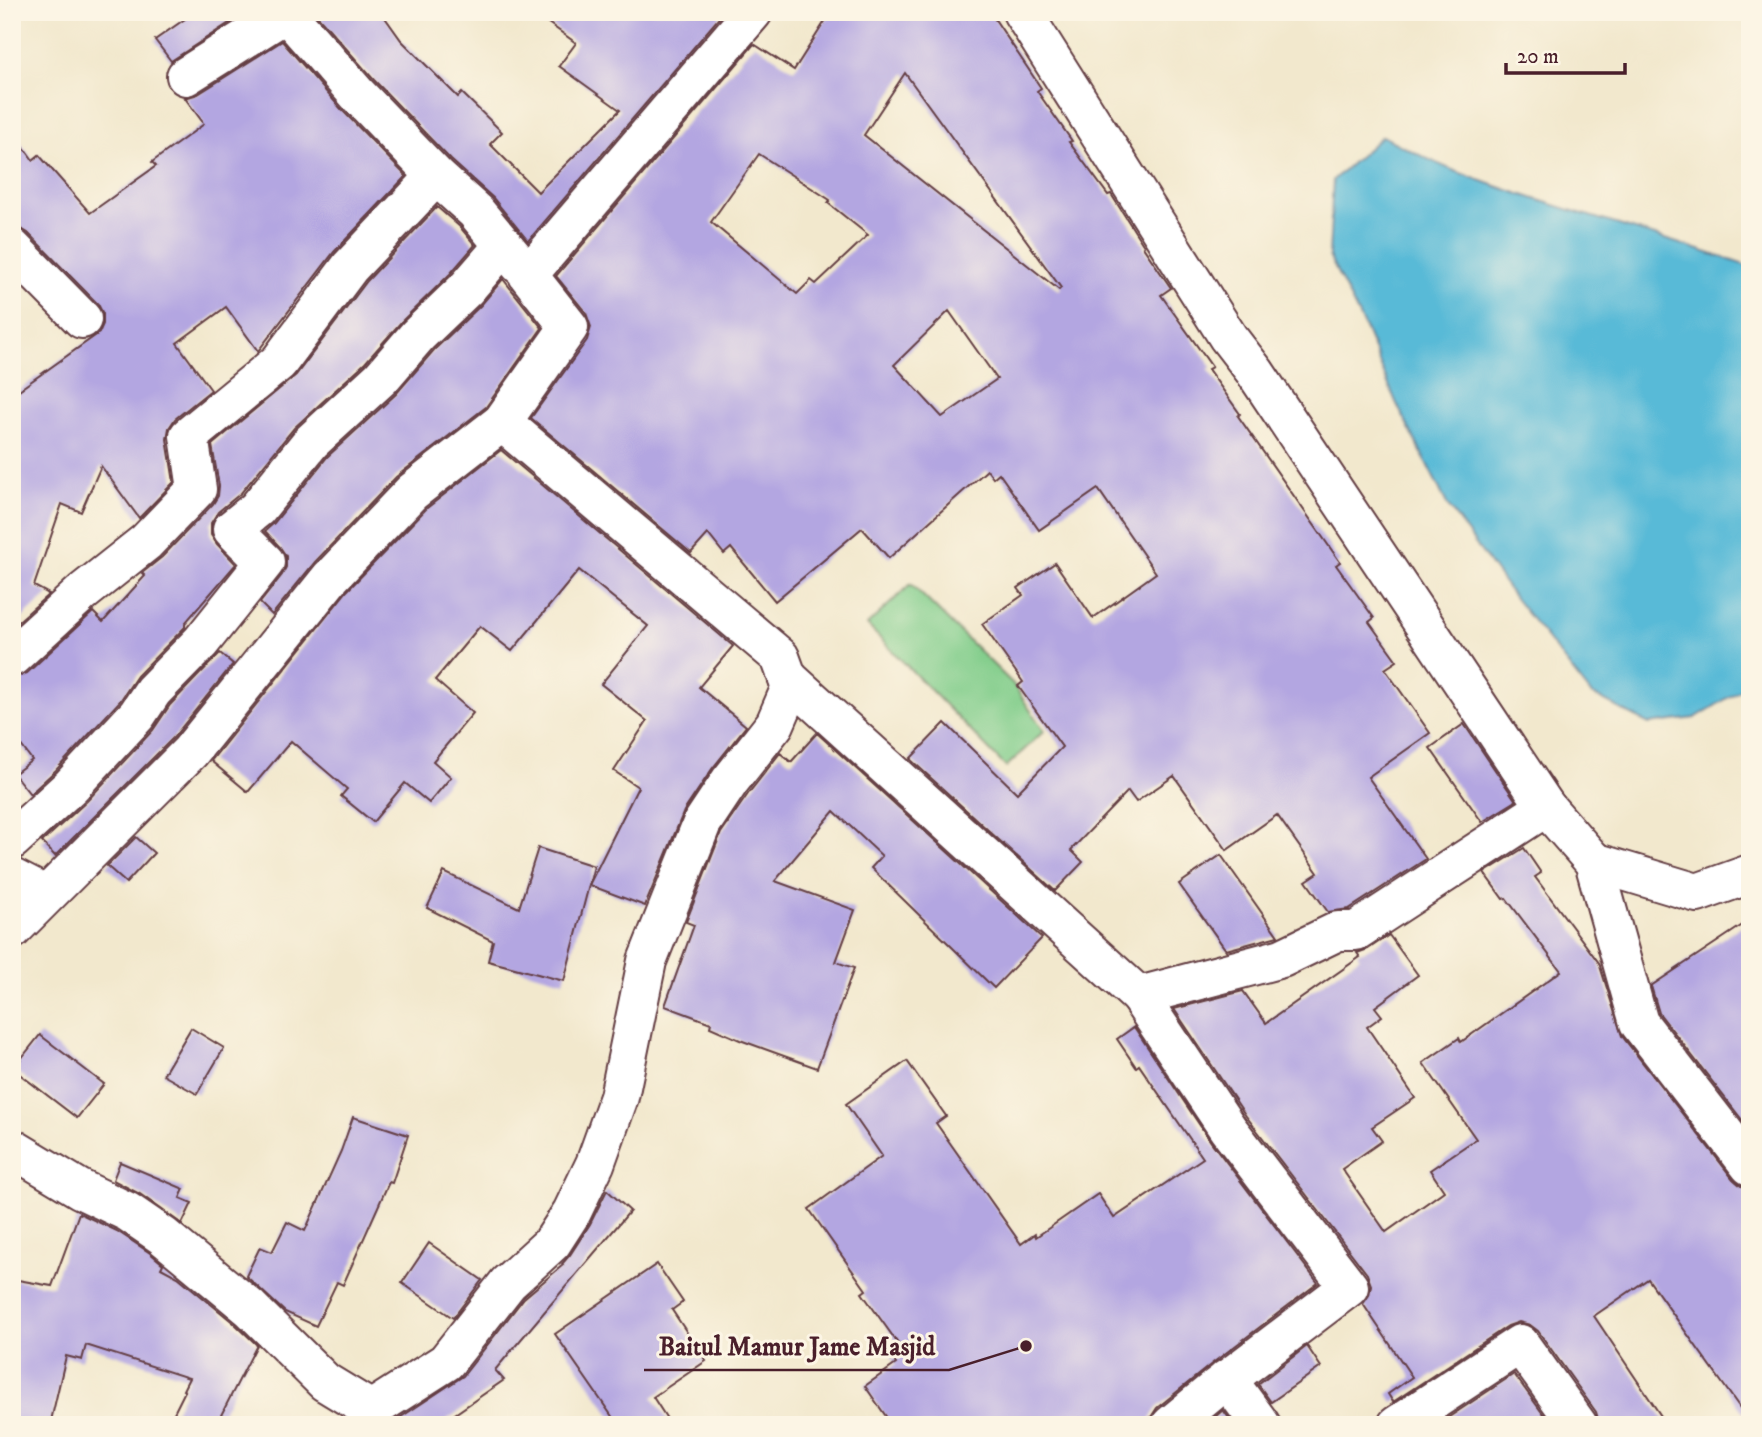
<svg xmlns="http://www.w3.org/2000/svg" width="1762" height="1437" viewBox="0 0 1762 1437" font-family="'IM FELL DW Pica',serif">
<rect width="100%" height="100%" fill="#fcf5e5"/>
<filter id="ink" filterUnits="userSpaceOnUse"><feTurbulence type="fractalNoise" baseFrequency=".0143" numOctaves="2"/><feDisplacementMap in="SourceGraphic" scale="14" xChannelSelector="R" yChannelSelector="G"/><feConvolveMatrix kernelMatrix="1 2 1 2 8 2 1 2 1" color-interpolation-filters="sRGB"/></filter>
<filter id="wash" filterUnits="userSpaceOnUse"><feTurbulence type="fractalNoise" baseFrequency=".00686" numOctaves="4" result="noise"/><feDisplacementMap in="SourceGraphic" scale="28" xChannelSelector="R" yChannelSelector="G"/><feGaussianBlur stdDeviation="1.57" result="paint"/><feColorMatrix in="noise" values="0 0 0 0 0 0 0 0 0 0 0 0 0 0 0 0 0 1.4 0 .05"/><feComposite in="paint" operator="in"/></filter>
<g filter="url(#wash)">
<rect width="100%" height="100%" fill="#f2e8cd"/>
<polygon fill="#83ce8c" stroke="#66765c" stroke-width="2" points="911,584 1013,684 1044,731 1006,767 867,625"/>
<path fill="#59bad7" stroke="#526c81" stroke-width="2" d="M1382 136C1406 148 1430 161 1455 171 1551 208 1652 232 1750 267V684L1695 718 1649 724 1591 694 1514 597 1448 506 1396 402 1364 326 1329 256 1333 180Z"/>
<g id="blocks">
<g fill="#b3a6e1" fill-rule="evenodd">
<polygon points="195,12 246,12 171,61 155,40"/>
<polygon points="314,12 381,12 401,40 458,97 462,93 502,132 490,144 538,192 620,110 559,66 576,43 533,12 724,12 528,241 493,198 451,160 374,80"/>
<path d="M831 12H990L1041 88 1037 91 1072 141 1069 142 1108 195 1111 194 1144 246 1143 247 1171 288 1161 295 1212 367 1208 369 1240 414 1238 416 1340 562 1336 565 1374 618 1369 622 1397 661 1385 669 1430 733 1368 777 1426 859 1349 909 1328 912 1306 881 1318 873 1277 815 1227 850 1174 776 1136 802 1128 791 1071 850 1083 862 1055 891 910 759 945 723 1017 793 1062 747 1018 686 1023 682 982 624 1023 595 1018 588 1055 563 1093 618 1156 573 1098 489 1039 530 999 473 993 478 987 470 889 558 862 528 775 601 731 548 724 554 708 534 691 553 531 418 587 340 591 327 586 313 556 276 754 44 794 70ZM905 73 1061 288 1059 290 864 135ZM759 154 830 200 828 203 868 235 816 284 811 280 797 294 711 222ZM949 311 997 379 942 417 894 365Z"/>
<polygon points="282,41 342,110 406,176 334,252 258,351 226,307 177,343 211,390 175,419 169,428 167,439 174,482 139,518 101,466 81,512 62,504 34,586 49,594 12,627 12,395 99,333 103,324 103,314 98,304 28,233 18,227 12,227 12,131 33,160 39,155 90,213 156,166 152,162 204,124 185,98 198,94"/>
<polygon points="437,207 460,227 475,245 450,274 402,321 365,363 294,428 241,493 218,512 211,523 211,535 217,544 236,564 185,623 185,627 137,676 120,701 56,770 30,794 14,774 32,760 12,733 12,678 27,673 93,612 103,622 145,576 142,573 162,557 213,504 218,496 219,486 212,445 296,375 367,281"/>
<polygon points="503,279 542,328 486,407 396,477 315,562 272,615 260,603 282,575 286,567 286,556 280,547 265,531 274,523 327,457 396,394 434,350 481,305"/>
<polygon points="501,450 733,646 699,687 746,726 712,769 684,811 645,906 589,885 638,787 614,771 647,721 601,684 648,626 579,570 512,651 480,626 435,680 473,713 433,761 451,777 429,803 405,783 373,822 341,796 347,789 291,741 248,792 211,761 347,591 427,508"/>
<polygon points="220,653 233,664 174,737 55,856 42,842 87,801 153,730 170,705"/>
<polygon points="1464,724 1516,801 1482,822 1430,748"/>
<polygon points="817,733 1042,938 994,988 871,868 882,856 834,811 775,881 855,910 836,962 854,968 817,1068 740,1040 710,1027 711,1023 665,1006 694,925 686,922 721,833 748,794 780,753 791,762"/>
<polygon points="136,837 154,853 126,883 107,866"/>
<polygon points="538,848 594,866 564,981 488,961 493,941 427,908 444,872 519,908"/>
<polygon points="1524,848 1541,873 1535,877 1599,963 1622,1036 1733,1179 1741,1186 1750,1187 1750,1422 1648,1279 1594,1316 1667,1425 1600,1425 1596,1412 1538,1331 1530,1325 1519,1322 1508,1326 1393,1402 1388,1394 1412,1377 1363,1304 1369,1295 1371,1285 1367,1274 1246,1116 1174,1009 1243,991 1266,1023 1360,957 1357,953 1368,949 1389,935 1418,975 1375,1007 1382,1016 1367,1027 1415,1098 1372,1127 1382,1141 1342,1169 1386,1232 1444,1191 1430,1170 1476,1139 1423,1063 1459,1038 1461,1042 1561,971 1506,898 1503,899 1484,873"/>
<polygon points="1221,855 1278,936 1226,950 1179,884"/>
<polygon points="1750,920 1750,1130 1659,1013 1651,986"/>
<polygon points="1134,1027 1211,1142 1318,1283 1214,1362 1157,1408 1151,1417 1150,1425 892,1425 865,1386 896,1364 888,1352 899,1345 862,1293 866,1290 809,1209 882,1156 846,1104 907,1061 946,1116 936,1123 1021,1244 1035,1234 1036,1237 1098,1194 1114,1218 1203,1158 1139,1065 1136,1067 1117,1039"/>
<polygon points="191,1028 224,1048 197,1094 163,1075"/>
<polygon points="40,1035 104,1084 77,1118 13,1069"/>
<polygon points="353,1117 408,1135 392,1183 389,1182 343,1285 337,1282 316,1326 285,1312 246,1276 260,1247 272,1252 287,1222 305,1231 341,1151"/>
<polygon points="120,1162 184,1189 180,1198 192,1203 182,1224 140,1194 113,1180"/>
<polygon points="607,1190 630,1211 495,1370 504,1380 439,1425 389,1425 463,1376 524,1298 563,1265 562,1264 570,1255 590,1224"/>
<polygon points="79,1213 117,1231 150,1253 163,1264 161,1268 178,1277 235,1324 257,1345 216,1425 168,1425 185,1391 183,1390 189,1378 86,1345 82,1360 66,1356 50,1425 12,1425 12,1279 52,1286"/>
<polygon points="429,1243 482,1280 453,1318 402,1283"/>
<polygon points="657,1264 683,1302 672,1310 706,1361 653,1397 671,1425 618,1425 555,1334"/>
<polygon points="1307,1346 1321,1367 1271,1402 1258,1384"/>
<polygon points="1514,1374 1546,1418 1535,1425 1437,1425"/>
<polygon points="1223,1410 1234,1425 1206,1425"/>
</g>
</g>
</g>
<g filter="url(#ink)">
<use href="#blocks" fill-opacity="0" stroke="#633d43" stroke-width="2"/>
<g fill="none" stroke-linecap="round" stroke-linejoin="round">
<g stroke="#633d43" stroke-width="42">
<g id="minor">
<polyline points="186,76 286,13 358,95 436,176 476,212 520,265"/>
<polyline points="12,248 82,319"/>
<polyline points="12,657 83,592 146,542 197,489 189,436 279,362 350,267 436,176"/>
<polyline points="788,678 1139,996"/>
<polyline points="12,840 71,786 137,715 153,691 201,642 265,562 232,529 257,509 311,442 381,378 418,335 466,289 504,245"/>
<polyline points="1594,862 1697,893 1750,874"/>
<polyline points="12,878 45,895"/>
<polyline points="12,930 190,752 331,577 412,492 502,422 569,327 528,275 753,12"/>
<polyline points="12,1148 80,1189 128,1212 163,1236 250,1308 325,1382 371,1410 446,1362 508,1283 552,1243 572,1212 595,1164 619,1097 647,961 702,823 730,781 775,724 791,687 780,657 502,422"/>
<polyline points="1227,1379 1261,1425"/>
<polyline points="1171,1425 1216,1388 1349,1287 1228,1129 1139,996 1282,958 1338,931 1356,931 1546,807"/>
<polyline points="1397,1425 1520,1344 1578,1425"/>
</g>
</g>
<g stroke="#633d43" stroke-width="42">
<polyline id="tertiary" points="1022,12 1228,337 1255,372 1546,807 1594,862 1639,1023 1750,1166"/>
</g>
<use href="#minor" stroke="#fff" stroke-width="38"/>
<use href="#tertiary" stroke="#fff" stroke-width="38"/>
</g>
</g>
<path fill="none" stroke="#4a1f2b" stroke-width="2.5" d="M1026 1346L949 1370H644"/>
<circle fill="#4a1f2b" stroke="#fcf5e5" stroke-width="2.5" cx="1026" cy="1346" r="7"/>
<g font-size="26" text-anchor="middle" font-weight="bold" fill="#4a1f2b" stroke="#fcf5e5" stroke-width="6" stroke-linejoin="round" paint-order="stroke">
<text x="797" y="1355">Baitul Mamur Jame Masjid</text>
</g>
<rect width="1762" height="1437" fill="none" stroke="#fcf5e5" stroke-width="42"/>
<path d="M1506 63v10h119v-10" fill="none" stroke="#4a1f2b" stroke-width="3.5"/>
<text x="1517" y="63" font-size="21" fill="#4a1f2b" stroke="#fcf5e5" stroke-width="5" paint-order="stroke">20 m</text>
</svg>
